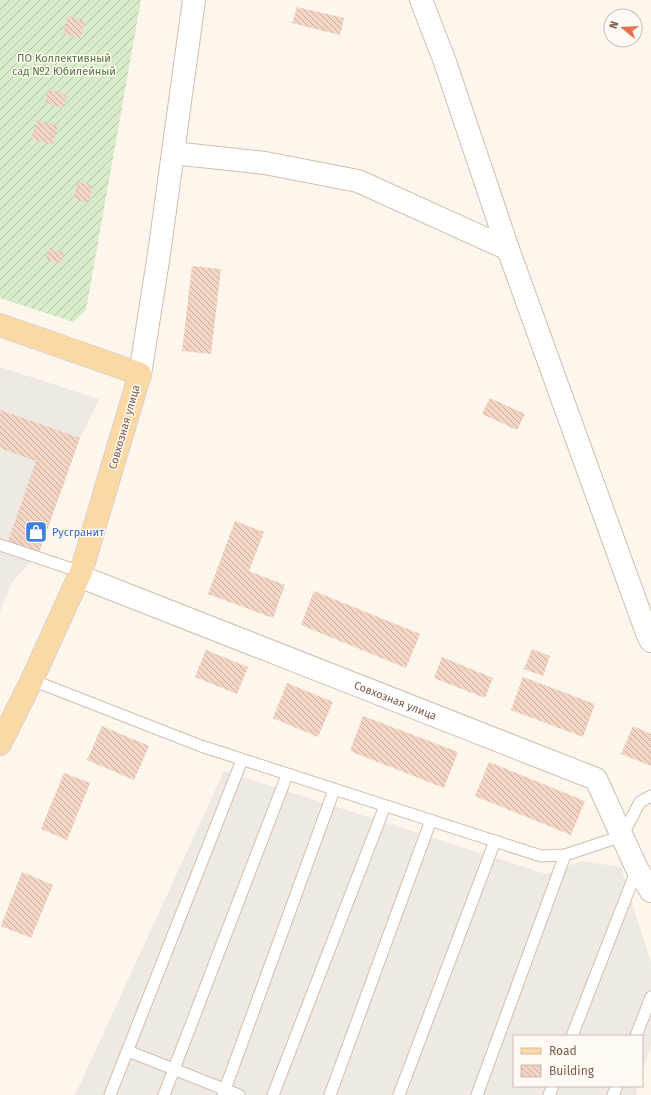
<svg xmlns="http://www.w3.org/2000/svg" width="651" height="1095" viewBox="0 0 651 1095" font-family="'Fira Sans',sans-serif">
<defs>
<pattern id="garden-furrows" width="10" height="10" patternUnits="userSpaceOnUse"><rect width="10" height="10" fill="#d8ecc9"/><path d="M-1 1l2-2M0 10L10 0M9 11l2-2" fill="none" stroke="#b4c2a5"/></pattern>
<pattern id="building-back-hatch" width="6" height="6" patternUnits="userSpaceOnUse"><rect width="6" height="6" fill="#f3d5c3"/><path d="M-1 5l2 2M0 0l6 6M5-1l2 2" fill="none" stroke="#cab0a1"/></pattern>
</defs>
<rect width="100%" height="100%" fill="#fdf6ec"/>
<g fill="#efe9e4">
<polygon points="0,367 99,399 80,438 39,553 12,582 0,612"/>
<polygon points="224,771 546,874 582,861 621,867 651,963 651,1044 642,1074 642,1036 514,1036 514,1086 638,1086 636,1095 75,1095"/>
</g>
<polygon fill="url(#garden-furrows)" points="0,0 141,0 86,310 73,322 0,298"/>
<g fill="url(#building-back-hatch)">
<polygon points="297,7 344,18 340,35 292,23"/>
<polygon points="68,16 85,21 80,38 63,33"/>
<polygon points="49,89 67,95 63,108 45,102"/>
<polygon points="37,120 58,126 52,145 31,138"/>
<polygon points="78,182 93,186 88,203 73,198"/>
<polygon points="49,248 64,253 61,263 46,259"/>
<polygon points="192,266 221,269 211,354 182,351"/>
<polygon points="490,398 525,414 517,430 482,414"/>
<polygon points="0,410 80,438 39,553 8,541 36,461 0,448"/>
<polygon points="235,521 264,532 249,571 285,585 273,618 208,594"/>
<polygon points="314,591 420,634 406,668 301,625"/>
<polygon points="532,649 550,656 543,676 524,669"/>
<polygon points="206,650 248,667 237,694 195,677"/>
<polygon points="442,657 493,678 485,698 434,678"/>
<polygon points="523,677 595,704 583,737 511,710"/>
<polygon points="287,683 333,702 318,737 273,718"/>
<polygon points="363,716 458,752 444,788 350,751"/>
<polygon points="102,726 149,746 134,780 87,760"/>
<polygon points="633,726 651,734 651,766 621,754"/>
<polygon points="489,762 585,801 571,835 475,796"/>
<polygon points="64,773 90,783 67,840 41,829"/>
<polygon points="22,872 53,885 31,938 1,926"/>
</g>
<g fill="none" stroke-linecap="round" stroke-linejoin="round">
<g stroke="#d1beb0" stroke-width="13">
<g id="service">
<polyline points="0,545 81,572"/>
<polyline points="32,680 201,746 541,856 565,855 622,836 640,802 651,796"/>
<polyline points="572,1036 637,869"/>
<polyline points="636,1036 651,997"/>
<polyline points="128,1051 239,1095"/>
<polyline points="110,1095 242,760"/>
<polyline points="164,1095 287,775"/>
<polyline points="223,1095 334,790"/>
<polyline points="273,1095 385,806"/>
<polyline points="330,1095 431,820"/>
<polyline points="399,1095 495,841"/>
<polyline points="477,1095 565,855"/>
<polyline points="549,1095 553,1086"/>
<polyline points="613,1095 617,1086"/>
</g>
</g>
<g stroke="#d1beb0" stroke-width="24">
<g id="minor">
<polyline points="421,0 444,59 508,249 647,633 651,641"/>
<polyline points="173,153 265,163 358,181 508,249"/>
<path id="s1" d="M79 576 596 779 637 869 651 891"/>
</g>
</g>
<g stroke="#d1beb0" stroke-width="24">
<polyline id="tertiary" points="140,374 159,254 194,0"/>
</g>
<g stroke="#dad1cd" stroke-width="24">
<polyline id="primary" points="0,325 140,374 81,572 32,680 0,744"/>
</g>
<use href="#service" stroke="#fff" stroke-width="11"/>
<use href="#minor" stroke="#fff" stroke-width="22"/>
<use href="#tertiary" stroke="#fff" stroke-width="22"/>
<use href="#primary" stroke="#fbd9a5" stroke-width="22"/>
</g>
<defs>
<g id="shop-square" transform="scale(1.15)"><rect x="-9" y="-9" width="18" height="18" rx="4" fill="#3f7fe0" stroke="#fffaf3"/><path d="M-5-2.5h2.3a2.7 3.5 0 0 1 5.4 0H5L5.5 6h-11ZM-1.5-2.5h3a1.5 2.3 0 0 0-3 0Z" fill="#fff"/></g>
</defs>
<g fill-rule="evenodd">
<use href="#shop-square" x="36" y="532"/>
</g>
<g text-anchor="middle" stroke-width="3" stroke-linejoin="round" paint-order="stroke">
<g font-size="11" fill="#537a41" stroke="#fffaf3">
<text x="64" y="62">ПО Коллективный<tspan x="64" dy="13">сад №2 Юбилейный</tspan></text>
</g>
<g font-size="11" fill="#7a5c4d" stroke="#fffaf3">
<text transform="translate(124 427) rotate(-74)" y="4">Совхозная улица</text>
<text dy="4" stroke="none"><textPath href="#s1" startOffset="340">Совхозная улица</textPath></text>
</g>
<g font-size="11" fill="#366cbe" stroke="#fffaf3" text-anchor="start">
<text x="52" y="536">Русгранит</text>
</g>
</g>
<rect x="513" y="1035" width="130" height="52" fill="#fffaf3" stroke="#cabbb1"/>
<rect x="521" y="1048" width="20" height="6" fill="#fbd9a5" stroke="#cabbb1"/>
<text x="549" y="1055" font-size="12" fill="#7a5c4d">Road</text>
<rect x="521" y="1065" width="20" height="12" fill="url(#building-back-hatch)" stroke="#cabbb1"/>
<text x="549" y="1075" font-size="12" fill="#7a5c4d">Building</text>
<g transform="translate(623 28) rotate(288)"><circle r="19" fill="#fffaf3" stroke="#cabbb1"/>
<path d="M0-3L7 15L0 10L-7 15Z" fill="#e76f51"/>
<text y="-6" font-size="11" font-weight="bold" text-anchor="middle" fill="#7a5c4d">N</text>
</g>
</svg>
